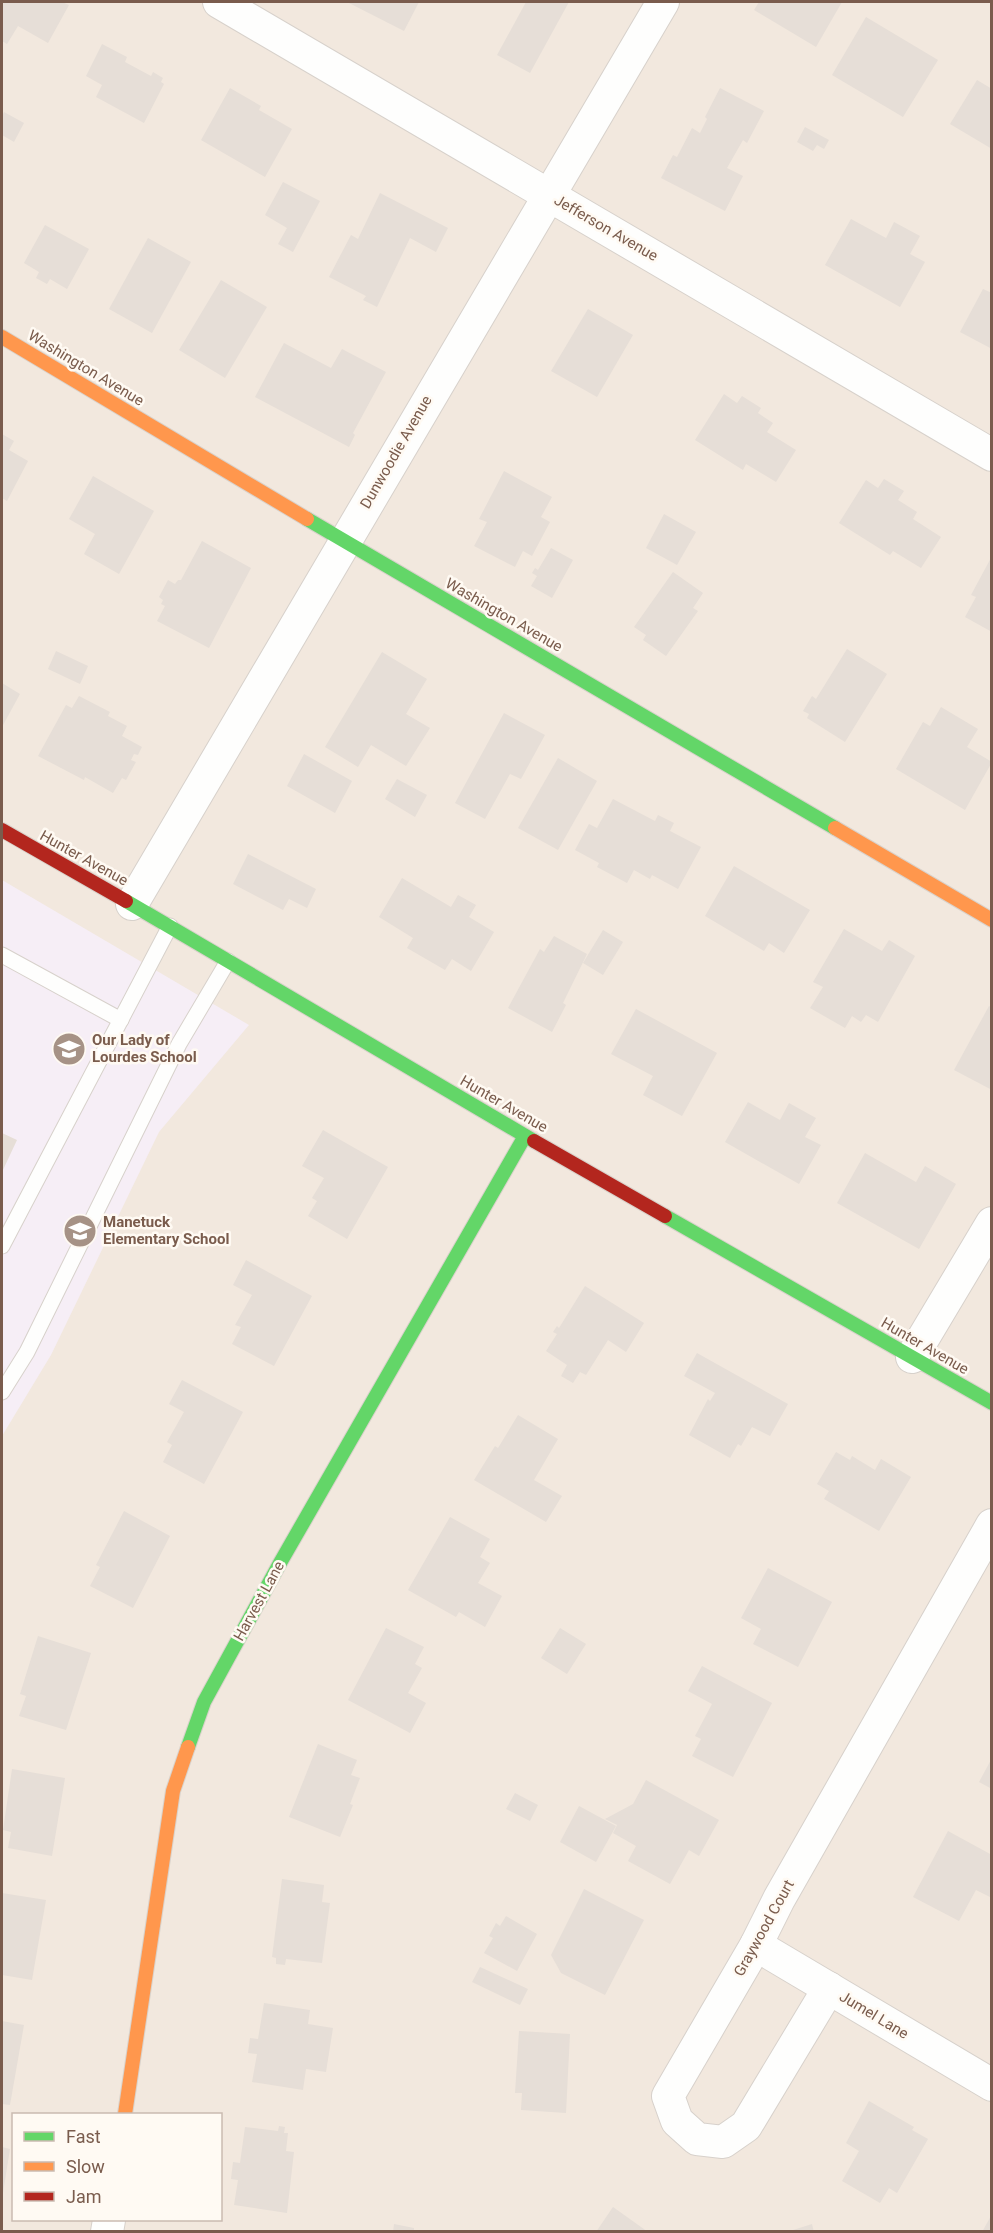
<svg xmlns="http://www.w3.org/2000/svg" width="993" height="2233" viewBox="0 0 993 2233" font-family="Roboto,sans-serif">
<rect width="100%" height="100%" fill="#f9f5f0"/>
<path fill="#f2e8de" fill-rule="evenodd" d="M2 2H991V2231L2 2232ZM14 2114H220V2220H14Z"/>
<polygon fill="#f6eef6" points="2,880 249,1025 159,1132 51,1355 2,1436"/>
<g fill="#e6ded7">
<polygon points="2,2 62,2 69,5 48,43 18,26 7,44 2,41"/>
<polygon points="347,2 419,2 404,31"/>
<polygon points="526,2 569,2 530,73 497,55"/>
<polygon points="759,2 842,2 816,47 754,10"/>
<polygon points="866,17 938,60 903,117 832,75"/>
<polygon points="102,44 127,57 125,62 151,76 153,72 163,78 161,82 164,84 144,123 96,97 102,85 86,76"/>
<polygon points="977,80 992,89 992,149 950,124"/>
<polygon points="230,88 261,106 259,110 292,129 265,177 201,140"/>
<polygon points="720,88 764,111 747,143 743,140 727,168 743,176 725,211 661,178 673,155 677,157 692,128 700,133 707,119 705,117"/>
<polygon points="4,112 24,123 14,142 2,135 2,116"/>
<polygon points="805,127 829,140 824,149 817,145 813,151 797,142"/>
<polygon points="283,182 320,201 293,252 278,244 287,228 265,215"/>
<polygon points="380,193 448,228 436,252 410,238 377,307 363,300 366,296 329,277 351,235 358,239"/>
<polygon points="851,219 886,238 894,222 920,236 910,254 925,262 900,307 825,265"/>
<polygon points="45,225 89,249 67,289 50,279 47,284 36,278 39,272 24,263"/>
<polygon points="148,238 191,262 152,333 109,309"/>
<polygon points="221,280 267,307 225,378 179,350"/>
<polygon points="983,289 992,293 992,349 960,332"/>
<polygon points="588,309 633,335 597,397 551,371"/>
<polygon points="284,343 331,368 342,349 386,372 353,433 355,435 349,447 255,397"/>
<polygon points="724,394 737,403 742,396 761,408 758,413 773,423 767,432 796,450 776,482 746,464 743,470 695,440"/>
<polygon points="2,434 14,441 9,450 28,461 7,501 2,498"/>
<polygon points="504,471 552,497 541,517 550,522 532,556 523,551 515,567 474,546 487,522 479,519"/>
<polygon points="93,476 154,511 119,574 84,554 95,534 69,519"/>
<polygon points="884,479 904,491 898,500 917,512 913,519 941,537 921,568 893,551 890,555 839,523 866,480 878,488"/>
<polygon points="664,514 696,532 677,565 646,548"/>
<polygon points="202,541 251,568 209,648 157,621 165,606 161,604 163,600 159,597 168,580 175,584 178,580 181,580"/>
<polygon points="551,548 573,560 552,598 531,586 537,576 532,573 535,568 538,570"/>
<polygon points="992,556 992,632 965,617 976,597 971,595"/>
<polygon points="673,572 703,593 693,608 698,611 666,656 643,640 646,635 634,627"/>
<polygon points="847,649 887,674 845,742 807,718 809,714 803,711 812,696 816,699"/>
<polygon points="56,651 88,666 80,684 48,669"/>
<polygon points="382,652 427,679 406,714 430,728 406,766 371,745 358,767 325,747"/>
<polygon points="2,683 20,694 2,727"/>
<polygon points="79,696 110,712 108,716 127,726 122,736 142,747 138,755 134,754 131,760 136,762 126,780 122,778 113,793 85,777 84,780 38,756 66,705 72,708"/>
<polygon points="941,707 978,729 967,747 992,762 965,810 896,769 923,722 930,726"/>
<polygon points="504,713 545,735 521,779 510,774 485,819 455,803"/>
<polygon points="304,754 352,781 335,813 287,786"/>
<polygon points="558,758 597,781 558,850 518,828"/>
<polygon points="397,779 427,795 415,817 385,799"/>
<polygon points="613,799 655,821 658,815 674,823 670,831 701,847 678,889 652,875 650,879 634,870 627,883 597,867 599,863 575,850 589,824 597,828"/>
<polygon points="248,854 316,889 307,908 289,899 283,910 233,884"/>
<polygon points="734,866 810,910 784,953 769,943 764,951 705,916"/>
<polygon points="402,878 451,907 458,895 476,905 469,917 494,932 471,971 452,959 445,970 407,948 413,938 379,917"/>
<polygon points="844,929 882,951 889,940 915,956 878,1022 866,1015 861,1022 852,1016 845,1028 810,1008 823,987 813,982"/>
<polygon points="603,930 623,942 603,975 583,963"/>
<polygon points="554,936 587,954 563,1003 566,1005 552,1032 508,1008 540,949 544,952"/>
<polygon points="989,1006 992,1008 992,1090 954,1070"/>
<polygon points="636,1009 717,1053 682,1116 643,1095 653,1076 611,1054"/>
<polygon points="748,1102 780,1120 789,1103 816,1118 805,1137 821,1145 799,1184 725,1142"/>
<polygon points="323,1130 388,1167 347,1239 308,1216 317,1201 312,1198 324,1178 302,1166"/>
<polygon points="2,1133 17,1140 2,1172"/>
<polygon points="865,1153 916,1182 925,1166 956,1184 919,1249 837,1203"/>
<polygon points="246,1260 312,1296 274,1366 232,1344 241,1327 235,1325 252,1295 233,1285"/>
<polygon points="585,1286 644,1323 626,1352 608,1340 586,1375 580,1372 573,1383 561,1376 567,1365 546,1351 557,1334 553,1332 557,1326 559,1328"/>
<polygon points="697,1353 788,1404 770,1436 752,1427 741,1446 738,1444 730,1458 689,1435 708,1399 710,1401 715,1393 684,1376"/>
<polygon points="182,1380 243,1412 204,1484 163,1462 172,1445 167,1442 184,1412 169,1404"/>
<polygon points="518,1415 558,1439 534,1480 562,1496 546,1522 474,1480 495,1446 498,1448"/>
<polygon points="836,1452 850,1460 852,1456 875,1470 881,1459 911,1477 879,1531 824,1499 829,1491 817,1484"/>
<polygon points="124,1511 170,1536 133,1608 90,1586 100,1567 96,1565"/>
<polygon points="450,1517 490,1539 480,1557 490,1563 478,1583 502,1596 485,1627 459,1612 456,1617 408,1590"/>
<polygon points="768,1568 832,1602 798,1667 753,1644 761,1629 741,1618"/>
<polygon points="386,1628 424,1647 415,1664 422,1668 408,1693 426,1703 410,1733 348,1700"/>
<polygon points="560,1628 586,1644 567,1674 541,1658"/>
<polygon points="38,1636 91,1653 66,1730 19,1716 26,1696 20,1694"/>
<polygon points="702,1666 772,1703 733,1777 692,1756 701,1739 695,1736 712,1704 688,1691"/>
<polygon points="318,1744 357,1760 351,1775 360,1778 350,1804 353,1805 340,1837 289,1817"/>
<polygon points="992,1758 992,1789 979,1782"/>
<polygon points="12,1769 65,1778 52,1856 8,1848 11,1832 3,1830"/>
<polygon points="646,1780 719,1820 699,1856 689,1850 670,1884 628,1861 636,1846 613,1833 617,1825 605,1819 633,1804"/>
<polygon points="515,1793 538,1805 530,1821 506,1809"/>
<polygon points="579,1806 616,1826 596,1862 560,1842"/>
<polygon points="948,1831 992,1855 992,1898 976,1890 959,1921 913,1897"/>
<polygon points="282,1879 324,1885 322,1902 330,1903 322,1963 286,1959 285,1965 276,1964 276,1958 272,1957"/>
<polygon points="584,1889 644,1920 605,1995 561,1973 551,1955"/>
<polygon points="2,1893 46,1900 32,1980 2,1975"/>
<polygon points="506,1916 537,1934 517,1971 484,1953 493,1938 489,1936 496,1923 500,1926"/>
<polygon points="480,1967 528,1989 520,2005 472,1982"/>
<polygon points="264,2003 310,2010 308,2024 333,2028 326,2072 306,2069 303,2090 252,2082 257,2054 248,2053 250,2038 258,2039"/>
<polygon points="2,2021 24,2025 10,2105 2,2104"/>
<polygon points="519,2031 570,2034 566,2113 521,2110 522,2093 515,2093"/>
<polygon points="869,2101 914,2127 912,2130 928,2139 897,2193 889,2188 880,2203 842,2181 859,2151 846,2143"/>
<polygon points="279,2126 285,2127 284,2133 288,2133 286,2151 294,2152 287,2213 234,2205 238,2180 231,2179 233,2162 240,2163 245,2127 278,2131"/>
<polygon points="2,2147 10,2149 3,2193 2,2192"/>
<polygon points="613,2207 648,2232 596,2232"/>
<polygon points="992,2214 992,2232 982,2232"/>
<polygon points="394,2224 414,2228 414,2232 393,2232"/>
<polygon points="812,2224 814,2232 790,2232 790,2231"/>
</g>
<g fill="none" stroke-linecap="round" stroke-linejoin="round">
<g stroke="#d7d1cb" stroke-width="17">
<g id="lane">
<polyline points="2,955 121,1020"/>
<polyline points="2,1246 170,926"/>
<polyline points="2,1392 27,1352 179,1044 228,961"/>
</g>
</g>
<g stroke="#d7d1cb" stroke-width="34">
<g id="street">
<polyline points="219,2 992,455"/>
<polyline points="132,904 663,2"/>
<polyline points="912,1357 992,1223"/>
<polyline points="756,1945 992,2085"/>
<polyline points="829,1988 746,2126 723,2142 697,2139 677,2121 668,2096 756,1945 779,1899 992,1525"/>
<polyline points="107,2232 109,2220"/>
</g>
</g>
<g stroke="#d9d2cb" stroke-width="16">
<g id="fast">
<polyline points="307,519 835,828"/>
<polyline points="126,901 534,1141"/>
<polyline points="665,1216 992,1403"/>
<polyline points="188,1747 204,1702 280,1563 525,1136"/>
</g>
</g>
<g stroke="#d9d2cb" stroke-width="16">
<g id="slow">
<polyline points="2,337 307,519"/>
<polyline points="835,828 992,920"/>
<polyline points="125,2114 173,1791 188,1747"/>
</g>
</g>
<g stroke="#d9d2cb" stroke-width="16">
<g id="jam">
<polyline points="2,830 126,901"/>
<polyline points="534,1141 665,1216"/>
</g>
</g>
<use href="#lane" stroke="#fefefd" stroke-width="15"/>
<use href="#street" stroke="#fefefd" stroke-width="32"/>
<use href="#fast" stroke="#63d668" stroke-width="14"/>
<use href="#slow" stroke="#ff974d" stroke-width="14"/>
<use href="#jam" stroke="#b3261e" stroke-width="14"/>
</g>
<defs>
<g id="school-disc" transform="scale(1.725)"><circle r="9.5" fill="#a69286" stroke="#fffaf3"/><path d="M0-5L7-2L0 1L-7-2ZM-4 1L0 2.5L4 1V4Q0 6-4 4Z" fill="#fff"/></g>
</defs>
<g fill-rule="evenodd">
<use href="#school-disc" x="69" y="1049"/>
<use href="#school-disc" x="80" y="1231"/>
</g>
<g text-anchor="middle" stroke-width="5" stroke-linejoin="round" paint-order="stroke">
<g font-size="15" fill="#7a5c4d" stroke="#fffaf3">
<text transform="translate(606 228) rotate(30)" y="5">Jefferson Avenue</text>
<text transform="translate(86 368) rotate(31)" y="5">Washington Avenue</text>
<text transform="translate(396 452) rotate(-60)" y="5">Dunwoodie Avenue</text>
<text transform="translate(504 615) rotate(30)" y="5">Washington Avenue</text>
<text transform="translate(84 858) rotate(29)" y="5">Hunter Avenue</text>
<text transform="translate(504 1104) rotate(30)" y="5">Hunter Avenue</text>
<text transform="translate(925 1346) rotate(30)" y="5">Hunter Avenue</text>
<text transform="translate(259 1601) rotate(-61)" y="5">Harvest Lane</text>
<text transform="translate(764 1928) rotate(-61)" y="5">Graywood Court</text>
<text transform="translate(874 2015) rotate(31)" y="5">Jumel Lane</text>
</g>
<g font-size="15" font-weight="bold" fill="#7a5c4d" stroke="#fffaf3" text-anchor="start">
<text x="92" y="1045">Our Lady of<tspan x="92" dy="17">Lourdes School</tspan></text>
<text x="103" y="1227">Manetuck<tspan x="103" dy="17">Elementary School</tspan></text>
</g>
</g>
<rect width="993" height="2233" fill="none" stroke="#7a5c4d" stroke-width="6"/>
<rect x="12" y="2113" width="210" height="108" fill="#fffaf3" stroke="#cabbb1" stroke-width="1.5"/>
<rect x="24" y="2132" width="30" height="9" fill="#63d668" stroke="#cabbb1" stroke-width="1.5"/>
<text x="66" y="2143" font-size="18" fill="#7a5c4d">Fast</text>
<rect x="24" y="2162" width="30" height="9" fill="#ff974d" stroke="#cabbb1" stroke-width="1.5"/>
<text x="66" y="2173" font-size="18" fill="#7a5c4d">Slow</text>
<rect x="24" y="2192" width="30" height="9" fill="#b3261e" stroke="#cabbb1" stroke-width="1.5"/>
<text x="66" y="2203" font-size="18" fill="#7a5c4d">Jam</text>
</svg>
